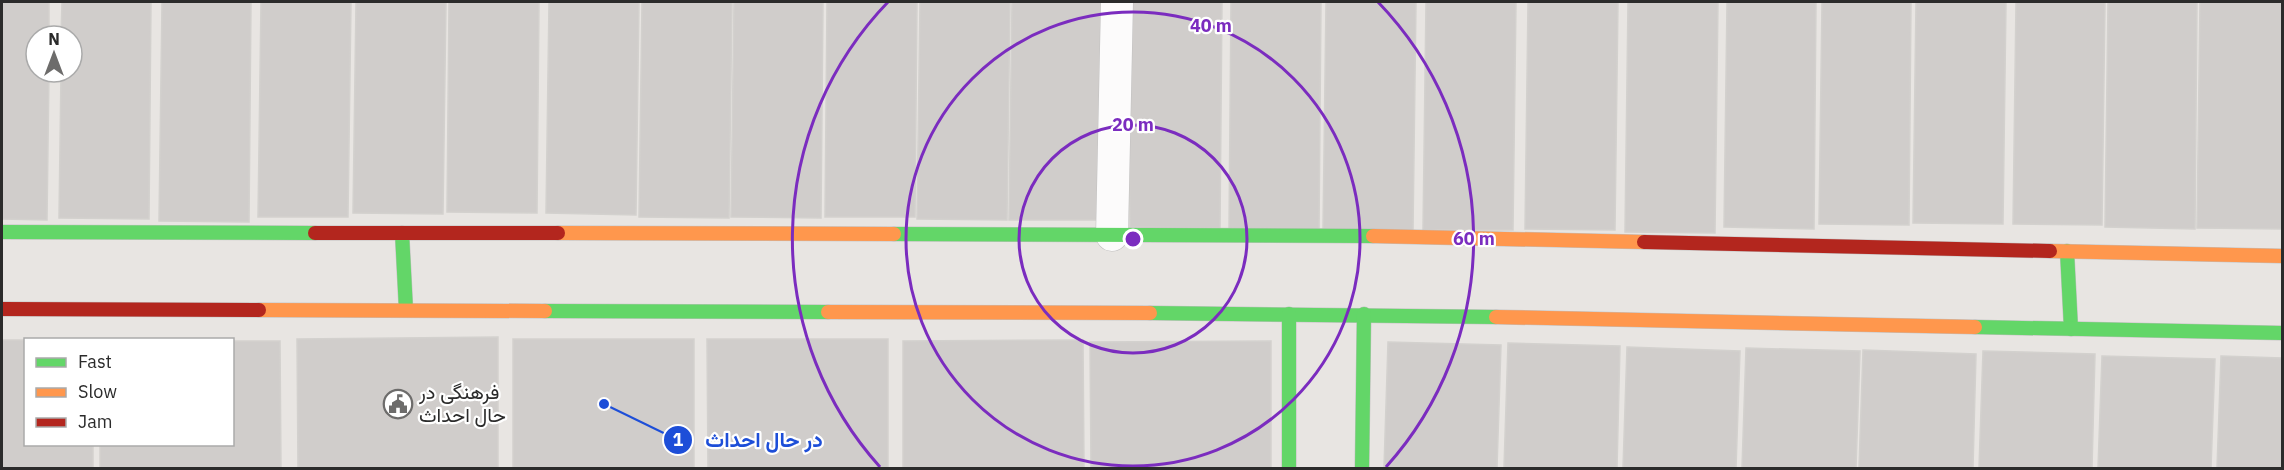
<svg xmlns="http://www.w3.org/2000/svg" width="2284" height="470" viewBox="0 0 2284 470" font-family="'IBM Plex Sans',Vazirmatn,sans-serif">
<rect width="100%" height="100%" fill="#e8e5e2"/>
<g fill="#d0cdcb" stroke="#d3d1ce" stroke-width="1.5">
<polygon points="2,2 49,2 49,36 36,36 36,72 49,72 47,220 2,219"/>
<polygon points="62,2 151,2 149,219 59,218 61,72 72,72 72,36 61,36"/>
<polygon points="162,2 251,2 249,222 159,221"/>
<polygon points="261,2 351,2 348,217 258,217"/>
<polygon points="356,2 446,2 443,214 353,213"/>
<polygon points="449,2 539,2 537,213 447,212"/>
<polygon points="549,2 639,2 636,215 546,213"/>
<polygon points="642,2 732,2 729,218 639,217"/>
<polygon points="734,2 823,2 821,218 731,217"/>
<polygon points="827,2 917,2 915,217 825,217"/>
<polygon points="920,2 1010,2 1007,220 917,219"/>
<polygon points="1012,2 1101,2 1099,220 1009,220"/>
<polygon points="1127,2 1222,2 1220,228 1130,227"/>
<polygon points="1231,2 1321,2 1319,230 1229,229"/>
<polygon points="1326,2 1416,2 1413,231 1323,230"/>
<polygon points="1426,2 1516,2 1513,230 1423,230"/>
<polygon points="1528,2 1618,2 1615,230 1525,229"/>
<polygon points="1628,2 1718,2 1715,233 1625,232"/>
<polygon points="1727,2 1816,2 1814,229 1724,227"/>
<polygon points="1822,2 1911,2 1909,225 1819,224"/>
<polygon points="1916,2 2006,2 2003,224 1913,223"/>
<polygon points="2016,2 2105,2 2102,225 2013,224"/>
<polygon points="2108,2 2197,2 2195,229 2105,227"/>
<polygon points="2200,2 2282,2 2282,229 2197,228"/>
<polygon points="498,337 498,468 298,468 297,339"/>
<rect x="513" y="339" width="181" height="129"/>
<polygon points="707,339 888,339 888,468 708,468"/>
<polygon points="2,340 26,340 26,444 93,444 93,468 2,468"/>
<polygon points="1083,340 1084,468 903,468 903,341"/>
<polygon points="232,341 280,341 281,468 100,468 100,444 232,444"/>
<polygon points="1271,341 1271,468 1091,468 1090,342"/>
<polygon points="1388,342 1501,345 1497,468 1384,468"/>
<polygon points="1508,343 1620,346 1617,468 1504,468"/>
<polygon points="1627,347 1740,351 1736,468 1623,468"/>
<polygon points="1746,348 1860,351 1856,468 1742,468"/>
<polygon points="1863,350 1976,354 1973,468 1859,468"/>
<polygon points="1983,351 2095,354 2092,468 1979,468"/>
<polygon points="2102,356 2215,359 2211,468 2098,468"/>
<polygon points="2221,356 2282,358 2282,468 2217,468"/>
</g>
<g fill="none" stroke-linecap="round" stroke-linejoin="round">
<g stroke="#c1c0c0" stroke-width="33">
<polyline id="street" points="1112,235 1117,2"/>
</g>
<g stroke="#c1c0c0" stroke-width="15">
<g id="fast">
<polyline points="2,232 315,233"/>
<polyline points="402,233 406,310"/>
<polyline points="894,234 1373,236"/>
<polyline points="2067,251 2071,329"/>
<polyline points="545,311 828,312"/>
<polyline points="1150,313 1496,317"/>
<polyline points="1289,314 1289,468"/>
<polyline points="1975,327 2282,333"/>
<polyline points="1362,468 1364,314"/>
</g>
</g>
<g stroke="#c1c0c0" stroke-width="15">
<g id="slow">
<polyline points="558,233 894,234"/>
<polyline points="1373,236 1644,242"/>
<polyline points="2050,251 2282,256"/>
<polyline points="259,310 545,311"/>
<polyline points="828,312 1150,313"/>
<polyline points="1496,317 1975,327"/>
</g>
</g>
<g stroke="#c1c0c0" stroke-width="15">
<g id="jam">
<polyline points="315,233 558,233"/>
<polyline points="1644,242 2050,251"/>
<polyline points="2,309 259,310"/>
</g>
</g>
<use href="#street" stroke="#fcfbfb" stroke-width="32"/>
<use href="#fast" stroke="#63d668" stroke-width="14"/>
<use href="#slow" stroke="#ff974d" stroke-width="14"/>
<use href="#jam" stroke="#b3261e" stroke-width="14"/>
</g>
<g fill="none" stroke="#7b2cbf" stroke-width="3">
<circle cx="1133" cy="239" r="114"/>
<circle cx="1133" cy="239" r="227"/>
<path d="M880 467A341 341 0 0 1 888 2M1378 2A341 341 0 0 1 1386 467"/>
</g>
<defs>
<g id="civic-ring" transform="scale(1.5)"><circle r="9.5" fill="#fff" stroke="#6d6c6b" stroke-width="1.5"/><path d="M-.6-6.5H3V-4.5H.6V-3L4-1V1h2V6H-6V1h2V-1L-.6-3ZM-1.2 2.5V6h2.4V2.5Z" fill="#6d6c6b"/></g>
</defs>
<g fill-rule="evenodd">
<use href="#civic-ring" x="398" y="404"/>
</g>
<g text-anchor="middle" stroke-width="4.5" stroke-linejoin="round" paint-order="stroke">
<g font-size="20" fill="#2b2b2b" stroke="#fff" text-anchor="start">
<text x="419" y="399">فرهنگی در<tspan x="419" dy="23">حال احداث</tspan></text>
</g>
</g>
<circle cx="1133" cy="239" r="9" fill="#7b2cbf" stroke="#fff" stroke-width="3"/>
<g font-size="18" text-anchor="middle" font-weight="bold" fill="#7b2cbf" stroke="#fff" stroke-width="4.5" stroke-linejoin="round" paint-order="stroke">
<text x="1211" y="32">40 m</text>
<text x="1133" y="131">20 m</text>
<text x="1474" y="245">60 m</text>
</g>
<path fill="none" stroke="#1d4ed8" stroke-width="2" d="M604 404L678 440"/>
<g fill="#1d4ed8" stroke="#fff" stroke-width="2">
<circle cx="604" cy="404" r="6"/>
<circle cx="678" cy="440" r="15"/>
</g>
<g font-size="18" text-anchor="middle" font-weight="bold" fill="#fff">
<text x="678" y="446">1</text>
</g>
<g font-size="21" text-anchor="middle" font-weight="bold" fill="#1d4ed8" stroke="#fff" stroke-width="4.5" stroke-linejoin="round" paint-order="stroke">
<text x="764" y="447">در حال احداث</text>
</g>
<rect width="2284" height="470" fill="none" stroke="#2b2b2b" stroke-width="6"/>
<rect x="24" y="338" width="210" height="108" fill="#ffffff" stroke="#aaaaaa" stroke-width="1.5"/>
<rect x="36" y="358" width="30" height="9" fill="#63d668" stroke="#aaaaaa" stroke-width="1.5"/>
<text x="78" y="368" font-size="18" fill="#2b2b2b">Fast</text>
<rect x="36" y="388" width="30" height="9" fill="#ff974d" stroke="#aaaaaa" stroke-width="1.5"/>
<text x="78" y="398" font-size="18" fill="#2b2b2b">Slow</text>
<rect x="36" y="418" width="30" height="9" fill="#b3261e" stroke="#aaaaaa" stroke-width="1.5"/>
<text x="78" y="428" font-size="18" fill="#2b2b2b">Jam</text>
<g transform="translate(54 54)"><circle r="28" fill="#ffffff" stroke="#aaaaaa" stroke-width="1.5"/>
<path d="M0-4.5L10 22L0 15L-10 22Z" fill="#6d6c6b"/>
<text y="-9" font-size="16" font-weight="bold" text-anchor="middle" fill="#2b2b2b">N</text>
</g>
</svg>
